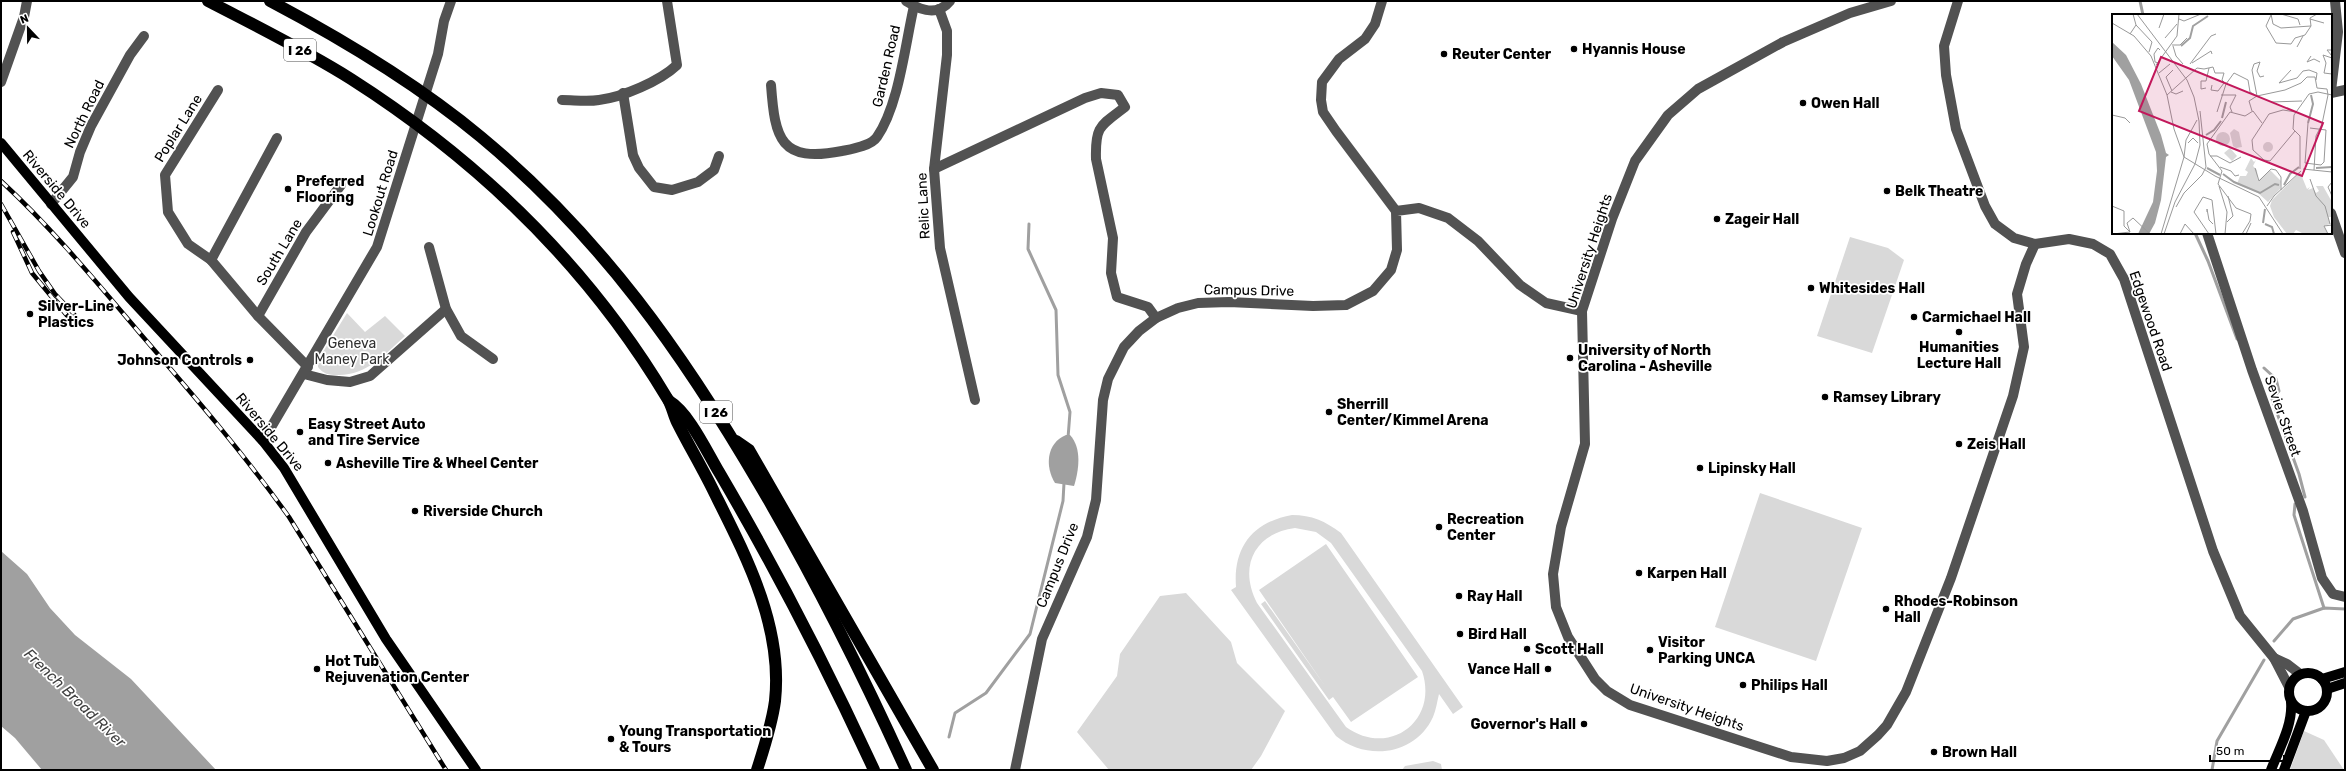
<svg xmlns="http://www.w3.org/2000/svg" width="2346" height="771" viewBox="0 0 2346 771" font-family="Rubik,sans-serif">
<rect width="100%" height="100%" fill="#fff"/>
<g fill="#d9d9d9" fill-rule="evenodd">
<polygon points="1850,237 1888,248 1904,260 1872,353 1817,336"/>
<path d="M347 313 365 332 385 316 405 336C384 355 366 376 337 375 329 375 323 374 318 367V360Z"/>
<polygon points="1760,493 1862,528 1816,661 1715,627"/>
<path d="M1292 515C1312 515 1325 521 1341 533L1463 707 1453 714 1439 694C1437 702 1436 710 1433 717 1415 756 1366 761 1336 736L1231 590 1236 587C1233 547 1253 522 1292 515ZM1295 528 1316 532 1331 543 1422 671C1439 721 1389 758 1346 727L1257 603C1238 566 1255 533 1295 528Z"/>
<polygon points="1326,544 1418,677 1351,722 1333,697 1329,700 1261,604 1265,601 1325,686 1259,590"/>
<polygon points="1186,593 1231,642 1237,663 1285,711 1261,756 1251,770 1109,770 1077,732 1117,676 1120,654 1160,596"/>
<polygon points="2304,731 2324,740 2344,770 2290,770"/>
<polygon points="1433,761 1441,764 1442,770 1402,770 1405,766"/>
</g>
<g fill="#a0a0a0">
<path d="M1066 435H1070C1082 448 1079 470 1074 486L1055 483C1045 467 1046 443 1066 435Z"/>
<polygon points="1,551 27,574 50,608 75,635 131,679 216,770 42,770 15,738 1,726"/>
</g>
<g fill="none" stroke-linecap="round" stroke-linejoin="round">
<g stroke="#a0a0a0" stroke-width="3">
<polyline points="2140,1 2143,15"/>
<polyline points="1029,224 1028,249 1056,310 1058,375 1070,412 1068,438"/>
<polyline points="2195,233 2208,261 2237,339"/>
<polyline points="2264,368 2276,379 2279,391 2272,399 2299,474 2305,497"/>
<polyline points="2295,504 2294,515 2324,608"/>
<polyline points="2274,641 2293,619 2324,608 2345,609"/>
<polyline points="949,737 955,713 986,693 1030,634 1063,501 1064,483"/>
<polyline points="2212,770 2217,741 2264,660"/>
</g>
<g stroke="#525252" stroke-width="10">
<path d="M906 1C920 10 937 17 950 1"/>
<polyline points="1382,1 1375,24 1365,39 1339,59 1322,82 1321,100 1323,112 1336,131 1396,211"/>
<polyline points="1891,1 1850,13 1783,42 1698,89 1668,115 1635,161 1612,219 1582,311 1585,444 1561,527 1553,574 1556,607 1568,637 1595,679 1607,691 1630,705 1791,757 1827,761 1844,758 1860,751 1878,735 1887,725 1906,692 1951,578 2013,396 2024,347 2017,294 2026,264 2035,244"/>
<polyline points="1958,1 1944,46 1946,75 1956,129 1985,206 1995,224 2014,238 2035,244 2069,239 2093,244 2110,254 2124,279 2213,551 2240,616 2274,658 2289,687"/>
<polyline points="939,9 947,31 947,55 934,169 940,248 975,400"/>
<polyline points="1,82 24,17 27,1"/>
<path d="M771 85C775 139 780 163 842 151 852 149 871 146 877 137 899 105 905 45 914 6"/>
<polyline points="218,90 165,175 168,212 188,244 211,260 258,316 308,367"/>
<polyline points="2331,91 2338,32 2335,1"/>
<polyline points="623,93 633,155 639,168 654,187 672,190 698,182 714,170 719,156"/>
<polyline points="2331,93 2345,90"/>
<path d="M562 100C574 100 587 102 599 100 623 97 660 81 677 65L667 1"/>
<path d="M934 169 1085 98 1101 93 1118 95 1125 107C1100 126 1095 126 1096 159L1113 238 1111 273 1117 297 1148 307 1156 318"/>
<polyline points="51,204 73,177 80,152 91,126 130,55 144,36"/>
<polyline points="2331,213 2345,253"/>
<polyline points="2207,233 2252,370 2303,511 2322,578 2333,594 2345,597"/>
<polyline points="429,247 446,309 461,336 493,359"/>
<polyline points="211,260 277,138"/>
<polyline points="258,316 306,232 341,185"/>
<polyline points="304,374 327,380 350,382 370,376 446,309"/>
<polyline points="263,441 377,247 438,54 444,21 451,1"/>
<polyline points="2274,658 2287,664 2300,674"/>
<polyline points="1015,770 1042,639 1087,537 1096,500 1103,400 1108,379 1124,347 1139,331 1156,318 1178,308 1198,303 1229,302 1313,306 1346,305 1373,291 1391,270 1397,250 1396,211 1419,208 1448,218 1478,241 1520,285 1546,303 1582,311"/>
</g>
<g stroke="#000" stroke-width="10">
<polyline points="1,143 129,297 263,441 284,468 386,639 476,770"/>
<circle cx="2308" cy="692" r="19"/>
<polyline points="2322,679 2345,672"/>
<polyline points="2327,689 2345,683"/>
<path d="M2271 770C2279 749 2293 725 2291 702"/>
<polyline points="2284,770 2306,711"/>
</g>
<g stroke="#000" stroke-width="12">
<path d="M208 1C256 26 305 50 351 79 481 162 588 266 667 398 672 405 673 414 677 422 689 446 703 469 715 494 747 558 783 627 775 701 772 724 764 748 757 770"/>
<path d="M270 1C344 40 416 83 481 137 601 237 683 353 761 487 815 579 862 673 906 770"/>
<path d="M669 401C689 413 707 452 719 472 776 569 827 668 874 770"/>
<polyline points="736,441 749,450 933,770"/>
</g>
<g stroke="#000" stroke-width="4.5">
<g id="rail">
<path d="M1 181C53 229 98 284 144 338 194 396 244 454 289 517L446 770"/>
<polyline points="1,204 39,271 55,294 74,314"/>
<polyline points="13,232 32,273 69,318"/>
</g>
</g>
<use href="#rail" stroke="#fff" stroke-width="3" stroke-dasharray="9" stroke-linecap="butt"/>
</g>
<g fill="#000" stroke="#fff" stroke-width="1.5">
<circle cx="1574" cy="49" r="4"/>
<circle cx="1444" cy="54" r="4"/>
<circle cx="1803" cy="103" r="4"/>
<circle cx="288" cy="189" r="4"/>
<circle cx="1887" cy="191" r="4"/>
<circle cx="1717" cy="219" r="4"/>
<circle cx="1811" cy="288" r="4"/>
<circle cx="30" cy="314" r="4"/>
<circle cx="1914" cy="317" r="4"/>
<circle cx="1959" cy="332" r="4"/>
<circle cx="1570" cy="358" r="4"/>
<circle cx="250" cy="360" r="4"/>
<circle cx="1825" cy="397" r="4"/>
<circle cx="1329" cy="412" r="4"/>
<circle cx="300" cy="432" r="4"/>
<circle cx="1959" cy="444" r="4"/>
<circle cx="328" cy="463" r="4"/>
<circle cx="1700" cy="468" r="4"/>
<circle cx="415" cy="511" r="4"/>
<circle cx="1439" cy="527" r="4"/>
<circle cx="1639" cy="573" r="4"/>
<circle cx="1459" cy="596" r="4"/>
<circle cx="1886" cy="609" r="4"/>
<circle cx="1460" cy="634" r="4"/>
<circle cx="1527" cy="649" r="4"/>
<circle cx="1650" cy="650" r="4"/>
<circle cx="317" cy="669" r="4"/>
<circle cx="1548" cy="669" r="4"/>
<circle cx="1743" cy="685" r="4"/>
<circle cx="1584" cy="724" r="4"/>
<circle cx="611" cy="739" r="4"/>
<circle cx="1934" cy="752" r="4"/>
</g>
<g text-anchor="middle" stroke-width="3.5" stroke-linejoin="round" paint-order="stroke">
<g fill="#fff" stroke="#4c4c4c" stroke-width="1">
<rect x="284" y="39" width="32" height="22" rx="3"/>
<rect x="700" y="401" width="32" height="22" rx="3"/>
</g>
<g font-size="13" font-weight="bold" fill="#000">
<text x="300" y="55">I 26</text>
<text x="716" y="417">I 26</text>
</g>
<g font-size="14" font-weight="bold" fill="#000" stroke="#fff" text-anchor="start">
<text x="1582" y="54">Hyannis House</text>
<text x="1452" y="59">Reuter Center</text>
<text x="1811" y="108">Owen Hall</text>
<text x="296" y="186">Preferred<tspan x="296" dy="16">Flooring</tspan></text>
<text x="1895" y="196">Belk Theatre</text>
<text x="1725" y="224">Zageir Hall</text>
<text x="1819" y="293">Whitesides Hall</text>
<text x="38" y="311">Silver-Line<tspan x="38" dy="16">Plastics</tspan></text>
<text x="1922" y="322">Carmichael Hall</text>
<text x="1959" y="352" text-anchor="middle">Humanities<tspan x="1959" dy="16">Lecture Hall</tspan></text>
<text x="1578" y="355">University of North<tspan x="1578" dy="16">Carolina - Asheville</tspan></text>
<text x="242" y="365" text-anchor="end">Johnson Controls</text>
<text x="1833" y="402">Ramsey Library</text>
<text x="1337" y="409">Sherrill<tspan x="1337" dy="16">Center/Kimmel Arena</tspan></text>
<text x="308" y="429">Easy Street Auto<tspan x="308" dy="16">and Tire Service</tspan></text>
<text x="1967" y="449">Zeis Hall</text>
<text x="336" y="468">Asheville Tire &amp; Wheel Center</text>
<text x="1708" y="473">Lipinsky Hall</text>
<text x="423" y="516">Riverside Church</text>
<text x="1447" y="524">Recreation<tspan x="1447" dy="16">Center</tspan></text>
<text x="1647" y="578">Karpen Hall</text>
<text x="1467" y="601">Ray Hall</text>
<text x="1894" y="606">Rhodes-Robinson<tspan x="1894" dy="16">Hall</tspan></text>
<text x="1468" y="639">Bird Hall</text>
<text x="1658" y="647">Visitor<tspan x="1658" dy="16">Parking UNCA</tspan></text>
<text x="1535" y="654">Scott Hall</text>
<text x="325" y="666">Hot Tub<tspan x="325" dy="16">Rejuvenation Center</tspan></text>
<text x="1540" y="674" text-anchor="end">Vance Hall</text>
<text x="1751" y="690">Philips Hall</text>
<text x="1576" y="729" text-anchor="end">Governor's Hall</text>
<text x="619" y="736">Young Transportation<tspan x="619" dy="16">&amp; Tours</tspan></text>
<text x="1942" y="757">Brown Hall</text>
</g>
<g font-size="14" fill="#000" stroke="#fff">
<text transform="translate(886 66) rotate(-77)" y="5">Garden Road</text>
<text transform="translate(84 114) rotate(-64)" y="5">North Road</text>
<text transform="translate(178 128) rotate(-58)" y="5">Poplar Lane</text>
<text transform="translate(57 189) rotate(50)" y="5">Riverside Drive</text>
<text transform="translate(380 193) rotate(-73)" y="5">Lookout Road</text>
<text transform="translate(923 206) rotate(-93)" y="5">Relic Lane</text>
<text transform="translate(1589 251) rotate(-72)" y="5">University Heights</text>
<text transform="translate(279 252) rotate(-59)" y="5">South Lane</text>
<text transform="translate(1249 290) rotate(1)" y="5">Campus Drive</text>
<text transform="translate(2151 321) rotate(71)" y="5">Edgewood Road</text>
<text transform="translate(2283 416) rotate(71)" y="5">Sevier Street</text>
<text transform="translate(270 432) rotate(50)" y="5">Riverside Drive</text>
<text transform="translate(1057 565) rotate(-68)" y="5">Campus Drive</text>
<text transform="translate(1687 707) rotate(19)" y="5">University Heights</text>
</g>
<g font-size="14" fill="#303030" stroke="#fff">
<text x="352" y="348">Geneva<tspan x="352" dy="16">Maney Park</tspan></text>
</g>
<g font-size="15" font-style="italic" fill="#414141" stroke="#fff">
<text transform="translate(75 698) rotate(44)" y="5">French Broad River</text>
</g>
</g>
<g transform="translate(2112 14)">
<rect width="220" height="220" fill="#fff"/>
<path d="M122 115 127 118 130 133 124 134 121 132 118 119ZM104 125a7 7 0 1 1 14 0a7 7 0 1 1-14 0ZM151 133a5 5 0 1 1 10 0a5 5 0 1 1-10 0ZM118 134 125 142 120 147 112 139ZM139 144 142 148 144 146 141 152 145 156 146 167 158 156 169 167 168 175 156 188 146 179 125 170 128 162H134L136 158 133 156ZM188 158 195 175 198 173 196 176 201 174 204 179 207 177 204 172H211L220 188V203H216L218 210 212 212 216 220H192L184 216 181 220H175L162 203 158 192 160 186Z" fill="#d9d9d9"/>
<path d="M0 28 14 41 29 70 49 121 54 139 57 141 54 143 49 186 43 209 37 220H26L41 188 45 157 44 138 17 66 0 42Z" fill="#a0a0a0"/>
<path fill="none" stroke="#a0a0a0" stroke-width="2" d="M69 32 78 24 81 12 96 2M110 104 114 88M196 109 201 90 199 81M94 121 102 116 109 107M95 154 108 161M204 154 220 153M111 160 122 168 148 179 163 170 167 171M172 171 178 160 187 153M151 209 153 195M153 210 160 213 162 220"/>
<path fill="none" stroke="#999" stroke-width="1" d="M25 0 75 66 82 83 87 107 88 131 83 150 63 188 52 220M159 0 161 10 169 14 199 12M169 0 186 5 188 11M159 1 154 12 164 29 179 30 183 24 193 21 199 12M67 5 72 7 89 0M198 5 212 9M0 9 22 22 39 42 55 81 62 115 72 143 103 162 147 183 171 220M24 11 40 28 37 38M199 12 198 4 205 0M47 14 52 0M18 20 24 11 21 0M53 24 65 10M60 31H68L75 24M61 32 64 42 71 50M185 33 191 22M220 36H215L220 42M199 42 195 48 202 45 208 48M47 49 43 48 42 40 46 34 48 36M80 49 99 37 100 40M214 49 211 41 220 44M214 49 212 59 220 60M78 50 99 22 104 20M44 51 65 22 67 0M179 56 167 69 185 64 191 57 197 56 205 59 204 66M47 59 58 50M89 67H94L97 54M89 67V75L94 74M100 71 99 76 106 77 112 69M60 77 54 63 61 56M59 78 64 80 71 77M55 81 85 54 92 55 101 53 103 59H112L110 66 114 70 122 59 136 66 138 78 145 82 173 76 189 69 195 63H203L205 74 215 75 216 81 210 110 204 122 202 156M109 81H124L118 93 120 98M145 82 140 56 142 50 148 48 145 57 148 63 152 62M159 88 190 87M140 97 137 87 145 82M105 98 114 70M0 101 13 104 18 109M196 109 193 149 209 151 212 148 214 116 198 114M183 117 158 147 152 146 141 136 140 126 157 100 171 96 184 98M76 129 81 124 86 129M98 142H105L118 149 129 143M72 143 74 126 85 106M108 153 119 157 123 162 127 161M143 154 147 167 159 155 164 156 169 163V176M188 155V122L181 115 182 101 197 80 206 78 220 81M191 155 220 158M198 165 204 182 213 192 218 210M220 168 216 173 220 182M107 172 115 198 113 220M0 192 12 197V212L18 218M155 192 162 182 189 157M64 193 72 179 90 161 94 153 88 97M95 198V195L97 206 101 210M115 208 121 202 116 182M1 220 18 218 15 209 21 204 38 220M49 220 72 143M68 220 73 210 82 220M97 220 82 198 91 183 100 186 104 220M130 220 138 207 139 200 124 194 106 170 110 157 97 140 95 130 118 98 133 102 141 97 150 109M134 220 139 209M216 220 212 212 220 211"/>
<path fill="#c2185b" fill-opacity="0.15" stroke="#c2185b" stroke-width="2" d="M49 43 211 109 190 162 27 97Z"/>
<rect width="220" height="220" fill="none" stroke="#000" stroke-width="2"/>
</g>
<rect width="2346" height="771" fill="none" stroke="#000000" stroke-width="4"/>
<g transform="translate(28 28) rotate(338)" stroke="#ffffff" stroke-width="3" paint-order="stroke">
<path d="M0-3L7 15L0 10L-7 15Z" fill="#000000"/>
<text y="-6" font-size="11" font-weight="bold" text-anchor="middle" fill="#000000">N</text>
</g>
<path d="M2210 755v6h74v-6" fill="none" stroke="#000000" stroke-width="2"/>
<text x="2216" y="755" font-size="12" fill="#000000" stroke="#ffffff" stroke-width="3" paint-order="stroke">50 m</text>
</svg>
